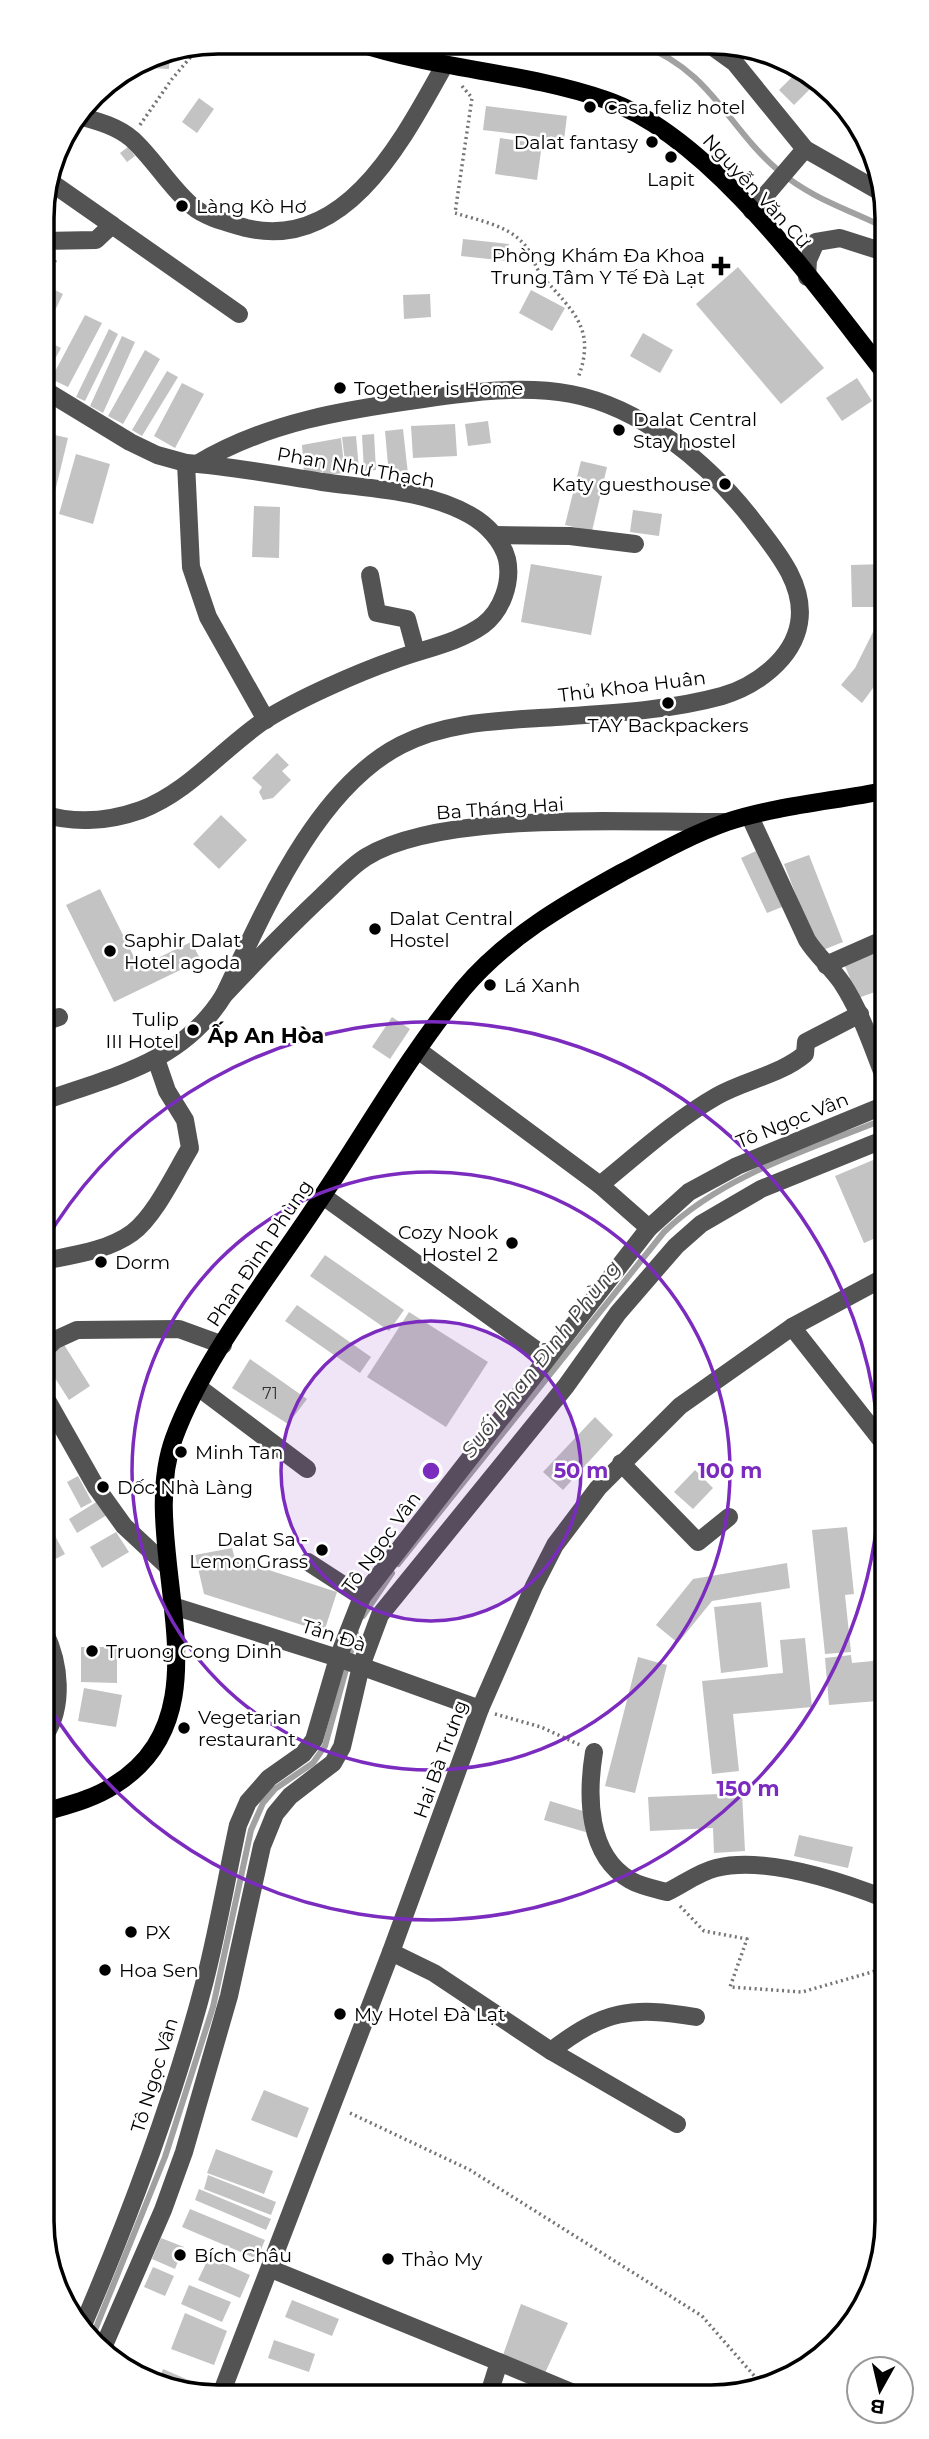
<svg xmlns="http://www.w3.org/2000/svg" width="929" height="2439" viewBox="0 0 929 2439" font-family="Montserrat,sans-serif">
<rect width="100%" height="100%" fill="#fff"/>
<g fill="none" stroke-linecap="round" stroke-linejoin="round">
<g stroke="#a1a1a1" stroke-width="6">
<path d="M642 45C712 72 728 128 779 171 811 198 847 209 884 227"/>
<path d="M398 1564 664 1232C723 1175 810 1149 885 1119"/>
<polyline points="363,1616 392,1573"/>
<polyline points="91,2340 165,2157 213,2007 251,1830 263,1803 275,1789 313,1763 325,1746 356,1633"/>
</g>
</g>
<g fill="#c3c3c3">
<polygon points="170,52 169,69 133,67 151,55"/>
<polygon points="796,73 816,83 794,105 779,90"/>
<polygon points="199,98 214,109 197,133 182,122"/>
<polygon points="486,106 567,116 564,140 483,130"/>
<polygon points="500,138 542,144 537,180 495,174"/>
<polygon points="128,147 135,156 127,162 120,153"/>
<polygon points="463,239 509,244 507,261 461,256"/>
<polygon points="738,267 824,368 781,404 696,304"/>
<polygon points="49,287 63,294 43,335 43,300"/>
<polygon points="531,290 565,308 552,331 519,313"/>
<polygon points="430,294 431,317 404,319 403,295"/>
<polygon points="85,315 102,323 68,387 51,379"/>
<polygon points="109,329 118,334 85,401 76,397"/>
<polygon points="643,333 673,350 660,373 630,356"/>
<polygon points="122,336 135,342 103,413 90,406"/>
<polygon points="49,342 61,348 45,377 43,375 43,353"/>
<polygon points="145,350 160,359 123,424 108,416"/>
<polygon points="167,371 178,377 142,436 132,430"/>
<polygon points="857,378 872,401 842,421 826,398"/>
<polygon points="182,383 204,394 175,448 154,436"/>
<polygon points="488,421 491,443 468,446 465,424"/>
<polygon points="455,424 457,456 413,458 411,426"/>
<polygon points="403,429 408,474 389,476 385,431"/>
<polygon points="46,433 68,438 52,504 43,502 43,445"/>
<polygon points="374,434 376,470 364,471 362,435"/>
<polygon points="356,436 359,469 346,470 342,437"/>
<polygon points="341,438 345,473 323,475 321,454 322,472 304,473 302,445"/>
<polygon points="76,454 110,464 93,524 59,514"/>
<polygon points="581,461 607,467 592,531 565,525"/>
<polygon points="254,506 280,507 279,558 252,557"/>
<polygon points="633,510 662,514 659,536 630,532"/>
<polygon points="531,564 602,576 591,635 521,622"/>
<polygon points="884,564 884,607 852,607 851,565"/>
<polygon points="877,624 884,627 884,673 862,703 841,685 855,668"/>
<polygon points="277,753 289,765 282,771 291,780 273,798 263,800 259,792 262,787 252,778"/>
<polygon points="221,815 247,840 219,869 193,844"/>
<polygon points="756,851 782,907 767,913 741,858"/>
<polygon points="809,855 843,942 818,952 784,864"/>
<polygon points="100,889 139,967 191,942 201,960 114,1002 66,905"/>
<polygon points="885,945 885,1015 875,992 858,998 843,961"/>
<polygon points="392,1017 410,1029 390,1059 372,1047"/>
<polygon points="885,1155 885,1191 879,1194 885,1209 885,1234 864,1243 835,1176"/>
<polygon points="325,1255 404,1310 389,1331 310,1276"/>
<polygon points="297,1305 371,1357 360,1373 285,1321"/>
<polygon points="409,1312 488,1362 446,1427 367,1377"/>
<polygon points="63,1343 90,1386 69,1400 44,1361 44,1355"/>
<polygon points="250,1359 307,1399 288,1424 232,1388"/>
<polygon points="595,1417 613,1435 563,1490 543,1472"/>
<polygon points="695,1470 713,1488 693,1509 674,1492"/>
<polygon points="78,1476 92,1502 81,1508 67,1482"/>
<polygon points="98,1501 107,1515 77,1533 69,1519"/>
<polygon points="847,1527 854,1594 845,1595 851,1652 825,1654 812,1530"/>
<polygon points="116,1532 129,1552 102,1568 90,1547"/>
<polygon points="54,1534 65,1554 44,1565 44,1539"/>
<polygon points="232,1548 235,1559 337,1592 324,1632 204,1594 195,1555"/>
<polygon points="787,1563 790,1588 712,1601 678,1643 656,1625 693,1579"/>
<polygon points="761,1602 768,1667 721,1673 714,1607"/>
<polygon points="805,1638 812,1707 733,1714 739,1771 712,1774 702,1681 783,1673 780,1640"/>
<polygon points="81,1647 117,1647 117,1683 81,1682"/>
<polygon points="886,1653 886,1730 880,1730 877,1701 829,1705 825,1658 851,1655 852,1663 873,1661 875,1654"/>
<polygon points="638,1657 667,1665 635,1793 605,1786"/>
<polygon points="45,1667 47,1667 51,1691 45,1692"/>
<polygon points="84,1688 122,1695 116,1727 78,1721"/>
<polygon points="742,1793 745,1851 714,1853 713,1828 650,1831 648,1797"/>
<polygon points="550,1801 583,1811 589,1833 544,1820"/>
<polygon points="799,1835 853,1847 848,1868 794,1856"/>
<polygon points="264,2090 309,2108 297,2138 251,2120"/>
<polygon points="216,2149 273,2171 264,2194 207,2173"/>
<polygon points="208,2175 276,2202 271,2215 204,2189"/>
<polygon points="199,2189 271,2219 266,2230 195,2200"/>
<polygon points="190,2209 265,2240 257,2259 182,2227"/>
<polygon points="161,2238 184,2247 175,2269 152,2259"/>
<polygon points="209,2257 250,2275 240,2298 198,2280"/>
<polygon points="153,2267 174,2276 165,2296 144,2287"/>
<polygon points="189,2285 231,2302 222,2322 181,2304"/>
<polygon points="292,2300 339,2319 332,2336 285,2317"/>
<polygon points="521,2304 568,2323 545,2373 503,2355"/>
<polygon points="185,2313 227,2331 214,2365 171,2349"/>
<polygon points="274,2340 315,2354 309,2372 268,2358"/>
<polygon points="163,2369 207,2388 204,2394 184,2394 159,2380"/>
</g>
<g fill="none" stroke-linecap="round" stroke-linejoin="round">
<g stroke="#757575" stroke-width="3.5" stroke-dasharray="2 3.5" stroke-linecap="butt">
<path d="M462 86 472 98 455 213C477 220 507 225 523 243 532 252 534 266 542 276 572 311 597 328 578 378"/>
<polyline points="140,125 172,79 200,46"/>
<polyline points="43,270 53,268 56,257"/>
<polyline points="495,1714 541,1727 580,1745"/>
<polyline points="680,1906 704,1931 747,1939 730,1987 802,1992 886,1968"/>
<polyline points="350,2113 470,2170 702,2316 764,2387"/>
</g>
<g stroke="#535353" stroke-width="18">
<polyline points="710,45 735,63 805,149 884,194"/>
<path d="M79 116C97 121 117 126 132 139 154 159 169 186 192 206 206 218 229 223 246 228 347 252 404 137 444 66"/>
<polyline points="752,211 805,149"/>
<polyline points="112,225 239,314"/>
<polyline points="42,241 96,240 112,225 49,181"/>
<polyline points="807,277 808,260 816,242 840,238 884,252"/>
<path d="M43 389 130 442 157 455 186 463C231 466 277 475 322 482 371 489 426 490 470 515 486 524 502 540 507 559 512 582 502 611 483 625 458 643 423 649 394 660 357 673 298 699 265 720 223 748 189 792 141 810 110 821 75 824 43 814"/>
<polyline points="186,463 191,567 208,617 266,720"/>
<path d="M197 464C267 422 344 410 423 399 471 392 523 385 571 394 641 407 708 463 751 518 773 547 806 583 799 623 793 659 756 686 722 696 664 712 599 714 539 718 493 721 443 723 401 745 315 789 264 912 224 995"/>
<polyline points="495,535 570,536 635,544"/>
<polyline points="370,575 377,613 407,619 416,652"/>
<polyline points="43,611 44,611"/>
<path d="M750 817 807 940C817 956 831 967 842 983 861 1012 872 1046 885 1079"/>
<polyline points="826,965 885,939"/>
<polyline points="44,1022 59,1017"/>
<polyline points="418,1050 600,1185 649,1228"/>
<path d="M44 1101C114 1076 183 1062 224 995 256 961 288 928 322 896 335 884 350 867 366 857 443 810 631 823 724 822"/>
<path d="M600 1185C637 1155 675 1120 717 1096 745 1080 780 1075 805 1054L806 1042 860 1014"/>
<polyline points="323,1196 546,1357"/>
<path d="M44 1261C73 1255 107 1251 132 1233 155 1216 175 1173 190 1148L185 1120 167 1091 156 1059"/>
<polyline points="792,1327 885,1445"/>
<polyline points="44,1351 55,1340 77,1330 179,1329 223,1345"/>
<polyline points="198,1387 307,1469"/>
<polyline points="44,1395 96,1487 124,1526 167,1566"/>
<polyline points="621,1463 698,1542 729,1517"/>
<polyline points="308,1562 362,1597"/>
<polyline points="173,1606 338,1658 480,1709"/>
<path d="M45 1633C60 1664 64 1706 45 1735"/>
<path d="M594 1752C587 1795 587 1855 630 1880 640 1886 655 1889 667 1892 682 1885 699 1872 716 1868 765 1856 840 1881 886 1899"/>
<polyline points="391,1952 434,1973 551,2051 677,2124"/>
<path d="M551 2051C604 2010 631 2006 696 2017"/>
<polyline points="271,2269 499,2362"/>
<path d="M83 2325C131 2213 174 2099 205 1980 218 1929 227 1876 238 1825L248 1802 269 1778 303 1754 314 1740 338 1658 362 1597 649 1228 689 1192 737 1166 885 1105"/>
<polyline points="102,2350 163,2210 184,2152 229,1996 262,1846 275,1814 290,1796 333,1763 342,1747 361,1666 380,1615 566,1386 618,1313 676,1246 701,1224 761,1189 885,1139"/>
<polyline points="221,2394 391,1952 480,1709 534,1586 555,1545 598,1488 680,1406 792,1327 885,1277"/>
<polyline points="489,2394 499,2362 576,2394"/>
</g>
<g stroke="#000" stroke-width="18">
<path d="M358 43C439 70 526 72 606 100 711 136 816 286 884 372"/>
<path d="M45 1812C68 1805 93 1799 113 1786 237 1710 133 1549 174 1438 203 1359 268 1278 315 1207 364 1135 407 1057 463 989 506 938 563 905 621 873 655 855 690 835 727 822 775 806 834 801 884 791"/>
</g>
</g>
<circle cx="431" cy="1471" r="150" fill="#7b2cbf" fill-opacity=".12"/>
<g fill="none" stroke="#7b2cbf" stroke-width="3.5">
<circle cx="431" cy="1471" r="150"/>
<circle cx="431" cy="1471" r="299"/>
<path d="M44 1243A449 449 0 1 1 46 1702"/>
</g>
<g fill="#000" stroke="#fff" stroke-width="2.5">
<circle cx="590" cy="107" r="7"/>
<circle cx="652" cy="142" r="7"/>
<circle cx="671" cy="157" r="7"/>
<circle cx="182" cy="206" r="7"/>
<path d="M717.5 255.5h7v7h7v7h-7v7h-7v-7h-7v-7h7z"/>
<circle cx="340" cy="388" r="7"/>
<circle cx="619" cy="430" r="7"/>
<circle cx="725" cy="484" r="7"/>
<circle cx="668" cy="703" r="7"/>
<circle cx="375" cy="929" r="7"/>
<circle cx="110" cy="951" r="7"/>
<circle cx="490" cy="985" r="7"/>
<circle cx="193" cy="1030" r="7"/>
<circle cx="512" cy="1243" r="7"/>
<circle cx="101" cy="1262" r="7"/>
<circle cx="181" cy="1452" r="7"/>
<circle cx="103" cy="1487" r="7"/>
<circle cx="322" cy="1550" r="7"/>
<circle cx="92" cy="1651" r="7"/>
<circle cx="184" cy="1728" r="7"/>
<circle cx="131" cy="1932" r="7"/>
<circle cx="105" cy="1970" r="7"/>
<circle cx="340" cy="2014" r="7"/>
<circle cx="180" cy="2255" r="7"/>
<circle cx="388" cy="2259" r="7"/>
</g>
<g text-anchor="middle" stroke-width="5" stroke-linejoin="round" paint-order="stroke">
<g font-size="16" fill="#313131">
<text x="270" y="1399">71</text>
</g>
<g font-size="19" fill="#000" stroke="#fff" text-anchor="start">
<text x="604" y="114">Casa feliz hotel</text>
<text x="638" y="149" text-anchor="end">Dalat fantasy</text>
<text x="671" y="186" text-anchor="middle">Lapit</text>
<text x="196" y="213">Làng Kò Hơ</text>
<text x="705" y="262" text-anchor="end">Phòng Khám Đa Khoa<tspan x="705" dy="22">Trung Tâm Y Tế Đà Lạt</tspan></text>
<text x="354" y="395">Together is Home</text>
<text x="633" y="426">Dalat Central<tspan x="633" dy="22">Stay hostel</tspan></text>
<text x="711" y="491" text-anchor="end">Katy guesthouse</text>
<text x="668" y="732" text-anchor="middle">TAY Backpackers</text>
<text x="389" y="925">Dalat Central<tspan x="389" dy="22">Hostel</tspan></text>
<text x="124" y="947">Saphir Dalat<tspan x="124" dy="22">Hotel agoda</tspan></text>
<text x="504" y="992">Lá Xanh</text>
<text x="179" y="1026" text-anchor="end">Tulip<tspan x="179" dy="22">III Hotel</tspan></text>
<text x="498" y="1239" text-anchor="end">Cozy Nook<tspan x="498" dy="22">Hostel 2</tspan></text>
<text x="115" y="1269">Dorm</text>
<text x="195" y="1459">Minh Tan</text>
<text x="117" y="1494">Dốc Nhà Làng</text>
<text x="308" y="1546" text-anchor="end">Dalat Sa -<tspan x="308" dy="22">LemonGrass</tspan></text>
<text x="106" y="1658">Truong Cong Dinh</text>
<text x="198" y="1724">Vegetarian<tspan x="198" dy="22">restaurant</tspan></text>
<text x="145" y="1939">PX</text>
<text x="119" y="1977">Hoa Sen</text>
<text x="354" y="2021">My Hotel Đà Lạt</text>
<text x="194" y="2262">Bích Châu</text>
<text x="402" y="2266">Thảo My</text>
</g>
<g font-size="19" fill="#000" stroke="#fff">
<text transform="translate(757 191) rotate(47)" y="7">Nguyễn Văn Cừ</text>
<text transform="translate(356 467) rotate(10)" y="7">Phan Như Thạch</text>
<text transform="translate(632 686) rotate(-7)" y="7">Thủ Khoa Huân</text>
<text transform="translate(500 808) rotate(-4)" y="7">Ba Tháng Hai</text>
<text transform="translate(792 1120) rotate(-22)" y="7">Tô Ngọc Vân</text>
<text transform="translate(259 1253) rotate(-56)" y="7">Phan Đình Phùng</text>
<text transform="translate(381 1542) rotate(-54)" y="7">Tô Ngọc Vân</text>
<text transform="translate(334 1635) rotate(18)" y="7">Tản Đà</text>
<text transform="translate(440 1759) rotate(-70)" y="7">Hai Bà Trưng</text>
<text transform="translate(154 2075) rotate(-73)" y="7">Tô Ngọc Vân</text>
</g>
<g font-size="21" font-weight="bold" fill="#000" stroke="#fff">
<text x="266" y="1043">Ấp An Hòa</text>
</g>
<g font-size="21" font-style="italic" fill="#424242" stroke="#fff">
<text transform="translate(541 1359) rotate(-52)" y="7">Suối Phan Đình Phùng</text>
</g>
</g>
<path d="M0 0H929V2439H0ZM218 54H711A164 164 0 0 1 875 218V2221A164 164 0 0 1 711 2385H218A164 164 0 0 1 54 2221V218A164 164 0 0 1 218 54Z" fill="#fff" fill-rule="evenodd"/>
<path fill="none" stroke="#000" stroke-width="3.5" d="M218 54H711A164 164 0 0 1 875 218V2221A164 164 0 0 1 711 2385H218A164 164 0 0 1 54 2221V218A164 164 0 0 1 218 54Z"/>
<circle cx="431" cy="1471" r="10" fill="#7b2cbf" stroke="#fff" stroke-width="3.5"/>
<g font-size="21" text-anchor="middle" font-weight="bold" fill="#7b2cbf" stroke="#fff" stroke-width="5" stroke-linejoin="round" paint-order="stroke">
<text x="581" y="1478">50 m</text>
<text x="730" y="1478">100 m</text>
<text x="748" y="1796">150 m</text>
</g>
<g transform="translate(880 2390) rotate(188)"><circle r="33" fill="#ffffff" stroke="#999999" stroke-width="2"/>
<path d="M0-5L12 26L0 18L-12 26Z" fill="#000000"/>
<text y="-10" font-size="19" font-weight="bold" text-anchor="middle" fill="#000000">B</text>
</g>
</svg>
